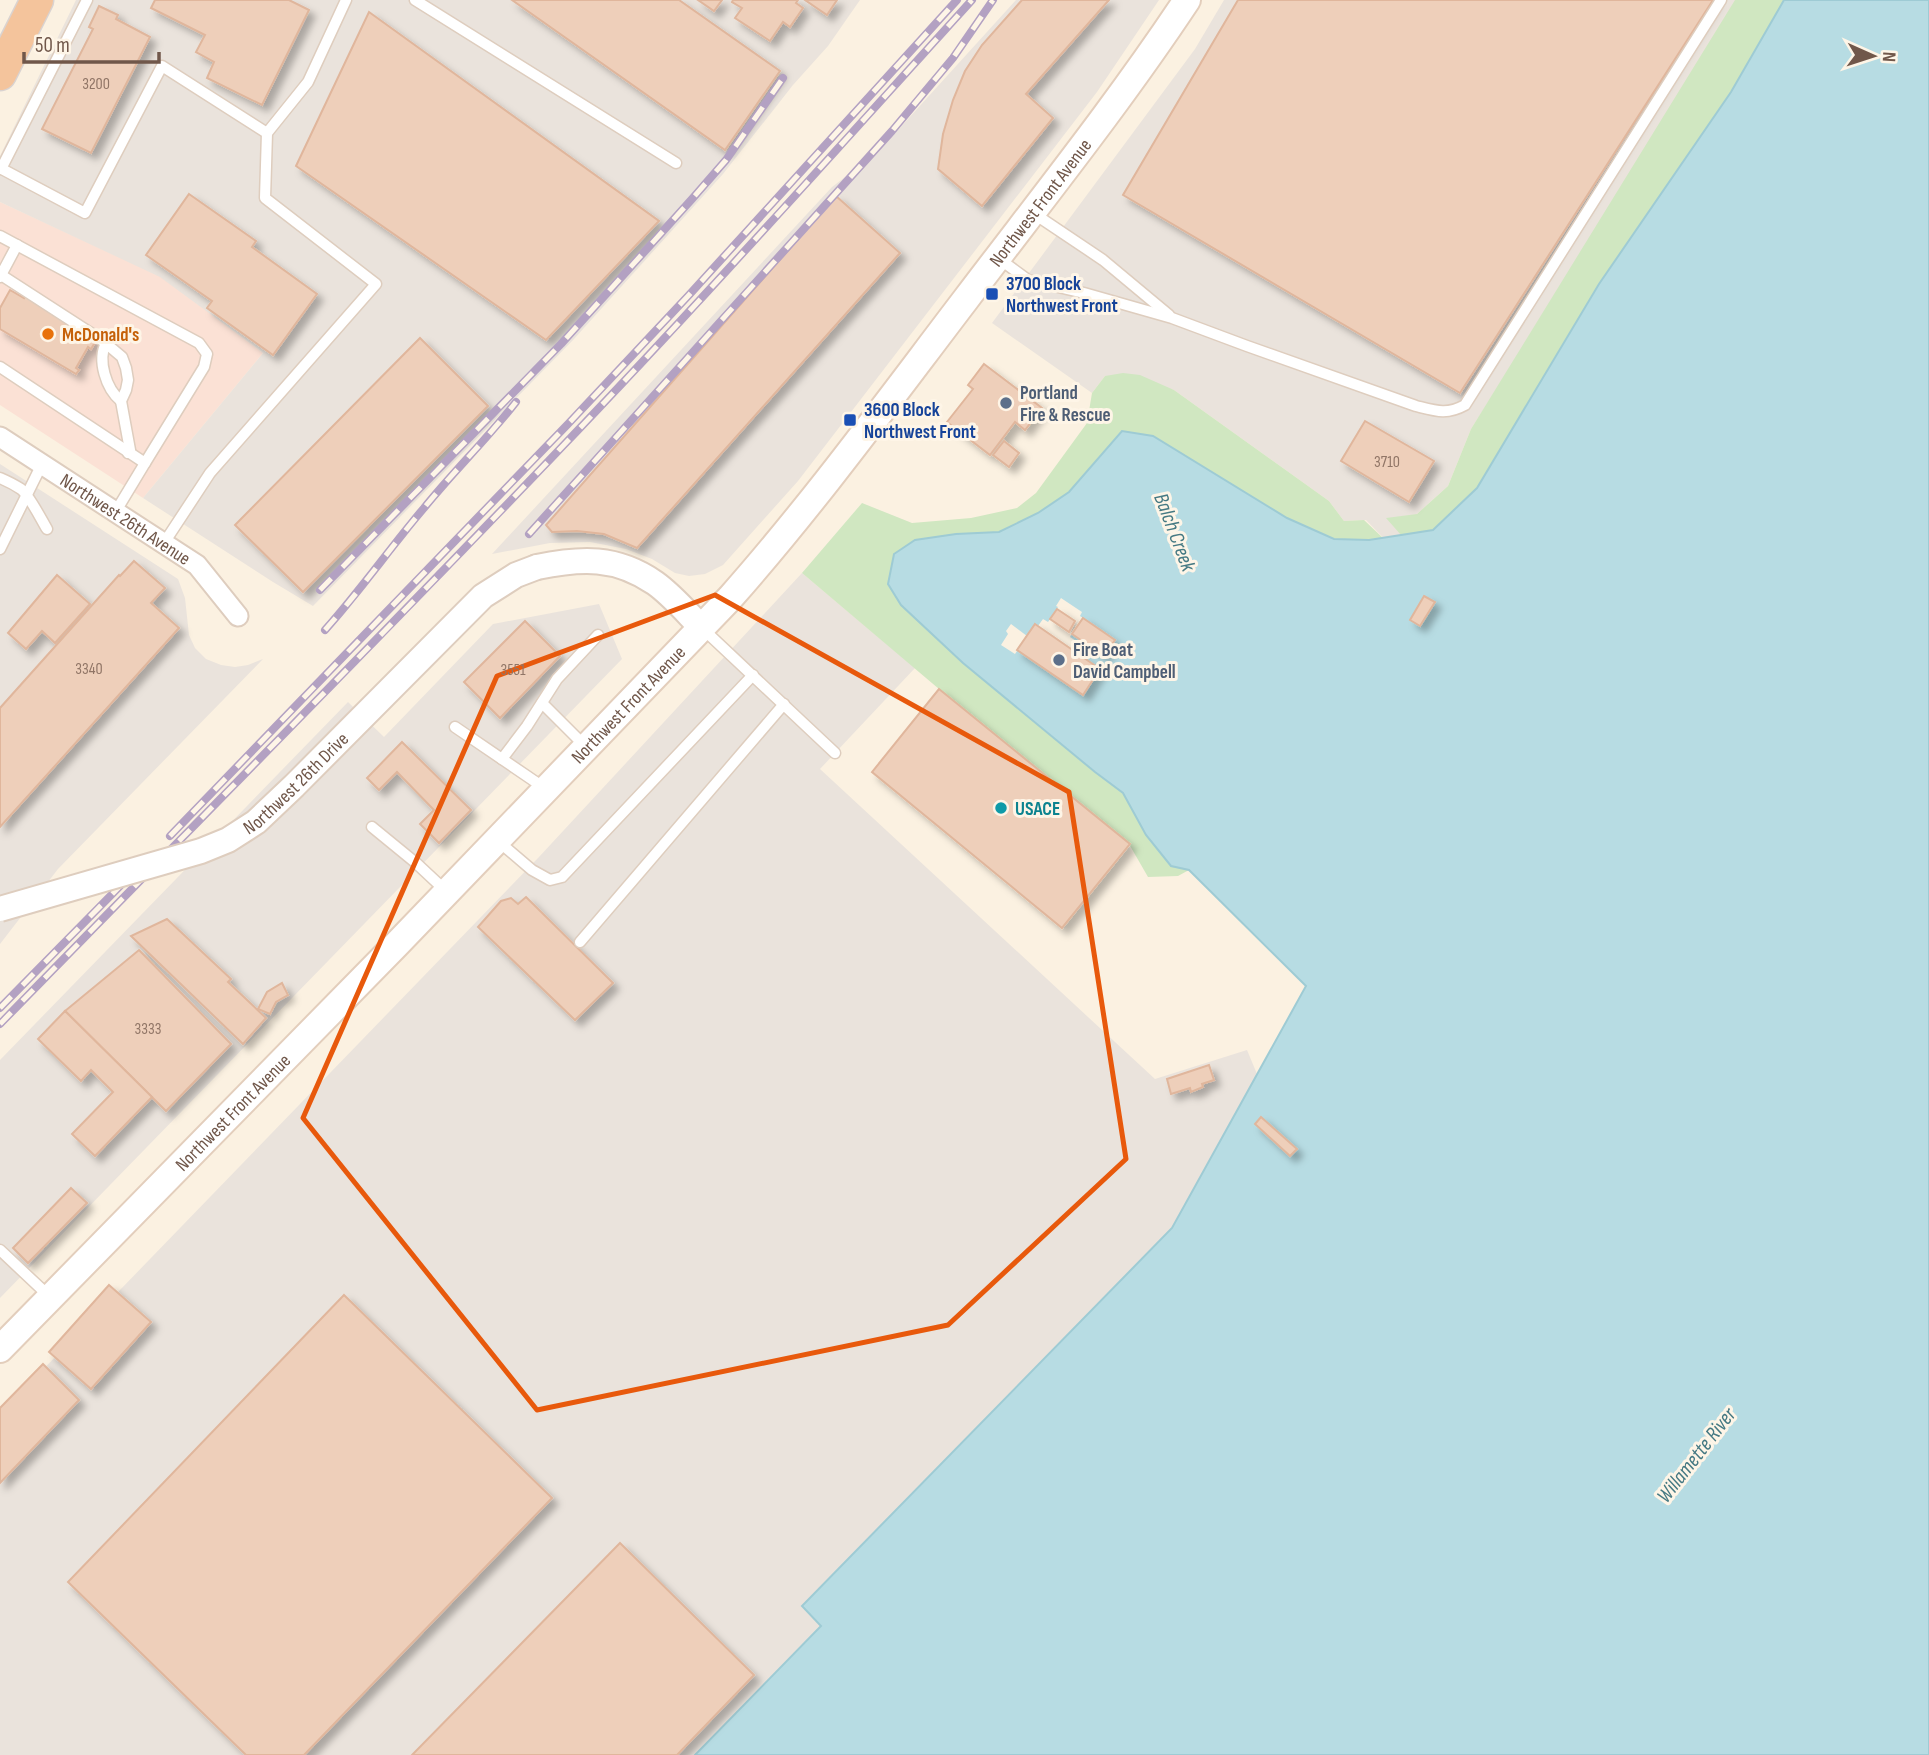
<svg xmlns="http://www.w3.org/2000/svg" width="1929" height="1755" viewBox="0 0 1929 1755" font-family="'Sofia Sans Condensed',sans-serif">
<defs>
<filter id="shadow"><feDropShadow dx="6" dy="6" stdDeviation="3.5" flood-color="#0004"/></filter>
</defs>
<rect width="100%" height="100%" fill="#fbf1e1"/>
<polygon fill="#fbe1d5" points="0,202 160,276 263,353 143,498 0,405"/>
<g fill="#eae3dc">
<polygon points="76,0 860,0 828,46 793,85 723,174 574,339 313,606 273,582 143,498 263,353 160,277 0,202 0,156"/>
<polygon points="1016,0 1159,0 1097,92 798,481 723,565 705,574 689,576 675,573 652,559 626,549 590,542 550,543 492,554 832,187 878,152"/>
<polygon points="1224,0 1744,0 1471,429 1448,486 1417,514 1440,573 1430,586 1366,520 1344,521 1329,501 1174,390 1105,376 1092,393 992,323 1195,49"/>
<polygon points="0,464 178,579 185,598 189,635 195,648 206,659 221,665 235,667 248,665 263,659 58,869 0,944"/>
<polygon points="802,573 915,668 820,769 1155,1079 1247,1050 1257,1074 1306,986 1189,870 1459,1053 779,1755 0,1755 0,1414 539,857"/>
<polygon points="599,604 622,659 0,1298 0,1060 348,702 384,737 493,624"/>
</g>
<polygon fill="#d0e7c1" points="1735,0 1839,0 1521,514 1059,705 1189,870 1178,876 1148,877 1129,844 939,689 802,573 862,503 912,523 971,518 1017,508 1036,493 1087,423 1092,393 1105,376 1123,373 1140,375 1174,390 1329,501 1344,521 1364,520 1383,538 1401,535 1386,518 1417,514 1448,486 1471,429"/>
<polygon fill="#b7dce3" stroke="#9ecbd4" stroke-width="2" points="1784,0 1929,0 1929,1755 695,1755 821,1626 802,1606 1172,1228 1306,986 1189,870 1171,866 1146,835 1123,793 1095,772 963,663 901,605 888,584 894,554 915,540 956,534 999,532 1038,513 1069,492 1122,431 1153,436 1287,518 1334,539 1369,540 1433,530 1477,488 1599,284 1731,92"/>
<g fill="#fbf1e1">
<polygon points="1061,598 1082,612 1080,616 1083,618 1070,637 1076,641 1071,649 1038,626 1043,619 1048,622 1058,607 1056,606"/>
<polygon points="1011,624 1027,636 1015,654 1001,645 1008,634 1006,631"/>
</g>
<g fill="#eecfba" stroke="#e0b69c" stroke-width="2" filter="url(#shadow)">
<polygon points="155,0 289,0 309,10 262,105 207,78 214,62 196,52 205,35 151,8"/>
<polygon points="512,0 679,0 780,71 725,150"/>
<polygon points="698,0 722,0 714,11"/>
<polygon points="733,0 798,0 796,3 803,8 790,27 783,22 770,41 735,18 742,8 732,2"/>
<polygon points="805,0 837,0 827,15"/>
<polygon points="1022,0 1109,0 1026,94 1053,118 982,206 938,169 943,134 953,100 965,71 982,45"/>
<polygon points="1238,0 1713,0 1460,393 1123,195"/>
<polygon points="99,6 118,15 116,19 150,37 91,153 42,129 93,29 89,27"/>
<polygon points="369,12 659,221 546,340 296,166"/>
<polygon points="189,194 256,241 252,247 317,294 273,355 207,308 212,301 146,255"/>
<polygon points="836,196 900,253 637,548 604,534 577,531 552,532 546,525"/>
<polygon points="10,290 24,298 25,296 97,339 91,349 88,347 76,368 79,370 76,374 0,329 0,308"/>
<polygon points="420,338 488,406 303,592 235,525"/>
<polygon points="984,364 1042,408 1025,430 1015,422 990,455 947,422 973,389 968,385"/>
<polygon points="1365,421 1434,461 1409,502 1341,461"/>
<polygon points="1004,441 1019,453 1009,467 993,455"/>
<polygon points="134,561 165,588 151,603 179,628 0,827 0,708 119,575 120,576"/>
<polygon points="57,575 90,604 55,643 42,631 26,649 8,633"/>
<polygon points="1424,596 1435,602 1420,626 1410,620"/>
<polygon points="1057,609 1075,621 1069,632 1050,619"/>
<polygon points="1083,618 1115,640 1104,656 1072,634"/>
<polygon points="525,621 560,656 500,718 464,682"/>
<polygon points="1035,624 1100,669 1083,695 1017,650"/>
<polygon points="939,689 1130,844 1062,928 872,772"/>
<polygon points="402,742 471,810 439,843 420,824 434,810 397,772 379,790 367,778"/>
<polygon points="526,897 613,983 575,1020 478,927 501,901 511,898 518,904"/>
<polygon points="167,919 231,979 228,982 266,1018 243,1044 131,936"/>
<polygon points="139,950 231,1044 166,1111 65,1011"/>
<polygon points="282,983 288,995 276,1002 270,1014 258,1009 267,992"/>
<polygon points="65,1011 152,1097 95,1156 72,1134 113,1092 91,1070 81,1081 38,1039"/>
<polygon points="1209,1065 1214,1080 1202,1084 1203,1087 1191,1092 1190,1088 1171,1094 1167,1079"/>
<polygon points="1261,1117 1297,1149 1290,1156 1255,1124"/>
<polygon points="71,1188 87,1203 28,1263 13,1248"/>
<polygon points="109,1285 151,1322 91,1389 49,1352"/>
<polygon points="344,1295 552,1498 304,1755 246,1755 68,1582"/>
<polygon points="43,1364 79,1400 0,1483 0,1408"/>
<polygon points="620,1543 754,1675 677,1755 412,1755"/>
</g>
<g fill="none" stroke-linecap="round" stroke-linejoin="round">
<g stroke="#decdbe" stroke-width="13">
<g id="service">
<polyline points="415,0 676,163"/>
<polyline points="0,168 85,213 162,66 267,133"/>
<polyline points="1,169 87,0"/>
<polyline points="1033,213 1103,260 1169,315"/>
<polyline points="0,236 199,343 207,354 204,367 145,463 0,367"/>
<path d="M998 258 1028 280 1084 293 1172 318 1247 346 1416 406C1436 411 1447 415 1465 405L1721 0"/>
<polyline points="1,275 103,341 122,357 126,368 128,380 126,390 121,401 130,450 128,453"/>
<polyline points="0,277 17,245"/>
<path d="M106 343C97 360 106 389 121 401"/>
<path d="M0 478C7 481 15 485 21 489 29 495 41 519 47 529"/>
<polyline points="116,511 145,463"/>
<polyline points="164,543 210,473 376,284 265,198 267,133 308,82 346,0"/>
<polyline points="0,549 42,464"/>
<polyline points="702,628 835,753"/>
<polyline points="542,703 586,747"/>
<polyline points="455,727 546,789"/>
<polyline points="502,759 527,726 557,679 598,635"/>
<polyline points="372,827 416,863 447,892"/>
<polyline points="498,841 532,870 550,880 562,877 753,675"/>
<polyline points="580,942 784,704"/>
<polyline points="0,1250 50,1297"/>
</g>
</g>
<g stroke="#decdbe" stroke-width="23">
<g id="minor">
<path id="s1" d="M0 437 197 565 238 616"/>
</g>
</g>
<g stroke="#decdbe" stroke-width="28">
<path id="tertiary" d="M537 567C581 558 616 556 655 583 672 595 687 613 702 628"/>
</g>
<g stroke="#e3cebc" stroke-width="30">
<g id="secondary">
<path id="s2" d="M0 1349 398 943 730 598C814 503 889 400 966 299 1041 200 1118 104 1187 0"/>
</g>
</g>
<g stroke="#dad3d0" stroke-width="35">
<polyline id="trunk" points="0,74 37,0"/>
</g>
<use href="#service" stroke="#fff" stroke-width="10"/>
<use href="#minor" stroke="#fff" stroke-width="19"/>
<use href="#tertiary" stroke="#fff" stroke-width="24"/>
<use href="#secondary" stroke="#fff" stroke-width="26"/>
<use href="#trunk" stroke="#f4c49c" stroke-width="32"/>
<g stroke="#b3a1c2" stroke-width="8">
<g id="rail">
<polyline points="529,534 892,131 953,58 993,0"/>
<polyline points="320,590 561,344 692,199 726,160 783,78"/>
<path d="M325 630C360 591 390 548 424 508 453 472 487 439 516 402"/>
<polyline points="170,836 568,424 689,295 957,0"/>
<polyline points="0,1008 126,880"/>
<path d="M0 1024C186 833 375 643 559 450 700 303 835 151 972 0"/>
</g>
</g>
<use href="#rail" stroke="#fef5e7" stroke-width="5" stroke-dasharray="16" stroke-linecap="butt"/>
<g stroke="#decdbe" stroke-width="28" stroke-linecap="butt">
<g id="tertiary-bridge">
<path id="s3" d="M0 909 201 851 228 840 256 822 294 786 483 596 516 575 537 567"/>
</g>
</g>
<use href="#tertiary-bridge" stroke="#fff" stroke-width="24"/>
</g>
<path fill="none" stroke="#e8590c" stroke-width="5" stroke-linejoin="round" d="M715 595 1069 792 1126 1159 948 1325 537 1410 303 1118 497 676Z"/>
<g fill="#1a4fb4" stroke="#fef5e7" stroke-width="2.5">
<rect x="985" y="287" width="14" height="14" rx="3.5"/>
<rect x="843" y="413" width="14" height="14" rx="3.5"/>
</g>
<circle fill="#e8710a" stroke="#fef5e7" stroke-width="2.5" cx="48" cy="334" r="7"/>
<g fill="#5c6f8a" stroke="#fef5e7" stroke-width="2.5">
<circle cx="1006" cy="403" r="7"/>
<circle cx="1059" cy="660" r="7"/>
</g>
<circle fill="#0f9aa8" stroke="#fef5e7" stroke-width="2.5" cx="1001" cy="808" r="7"/>
<g text-anchor="middle" stroke-width="6" stroke-linejoin="round" paint-order="stroke">
<g font-size="16" fill="#907566">
<text x="96" y="89">3200</text>
<text x="1387" y="467">3710</text>
<text x="89" y="674">3340</text>
<text x="513" y="675">3551</text>
<text x="148" y="1034">3333</text>
</g>
<g font-size="19" fill="#70574a" stroke="#fef5e7">
<text dy="7" stroke="none"><textPath href="#s2" startOffset="1550">Northwest Front Avenue</textPath></text>
<text dy="7" stroke="none"><textPath href="#s1" startOffset="150">Northwest 26th Avenue</textPath></text>
<text dy="7" stroke="none"><textPath href="#s2" startOffset="900">Northwest Front Avenue</textPath></text>
<text dy="7" stroke="none"><textPath href="#s3" startOffset="327">Northwest 26th Drive</textPath></text>
<text dy="7" stroke="none"><textPath href="#s2" startOffset="332">Northwest Front Avenue</textPath></text>
</g>
<g font-size="19" font-weight="bold" fill="#164399" stroke="#fef5e7" text-anchor="start">
<text x="1006" y="290">3700 Block<tspan x="1006" dy="22">Northwest Front</tspan></text>
<text x="864" y="416">3600 Block<tspan x="864" dy="22">Northwest Front</tspan></text>
</g>
<g font-size="19" font-weight="bold" fill="#c56008" stroke="#fef5e7" text-anchor="start">
<text x="62" y="341">McDonald's</text>
</g>
<g font-size="19" font-weight="bold" fill="#4e5e75" stroke="#fef5e7" text-anchor="start">
<text x="1020" y="399">Portland<tspan x="1020" dy="22">Fire &amp; Rescue</tspan></text>
<text x="1073" y="656">Fire Boat<tspan x="1073" dy="22">David Campbell</tspan></text>
</g>
<g font-size="19" font-weight="bold" fill="#0d838f" stroke="#fef5e7" text-anchor="start">
<text x="1015" y="815">USACE</text>
</g>
<g font-size="21" font-style="italic" fill="#457983" stroke="#fef5e7">
<text transform="translate(1175 532) rotate(69)" y="7">Balch Creek</text>
<text transform="translate(1696 1455) rotate(-52)" y="7">Willamette River</text>
</g>
</g>
<g transform="translate(1873 56) rotate(93)" stroke="#fef5e7" stroke-width="5" paint-order="stroke">
<path d="M0-5L12 26L0 18L-12 26Z" fill="#70574a"/>
<text y="-10" font-size="19" font-weight="bold" text-anchor="middle" fill="#70574a">N</text>
</g>
<path d="M24 52v10h135v-10" fill="none" stroke="#70574a" stroke-width="3.5"/>
<text x="35" y="52" font-size="21" fill="#70574a" stroke="#fef5e7" stroke-width="5" paint-order="stroke">50 m</text>
</svg>
